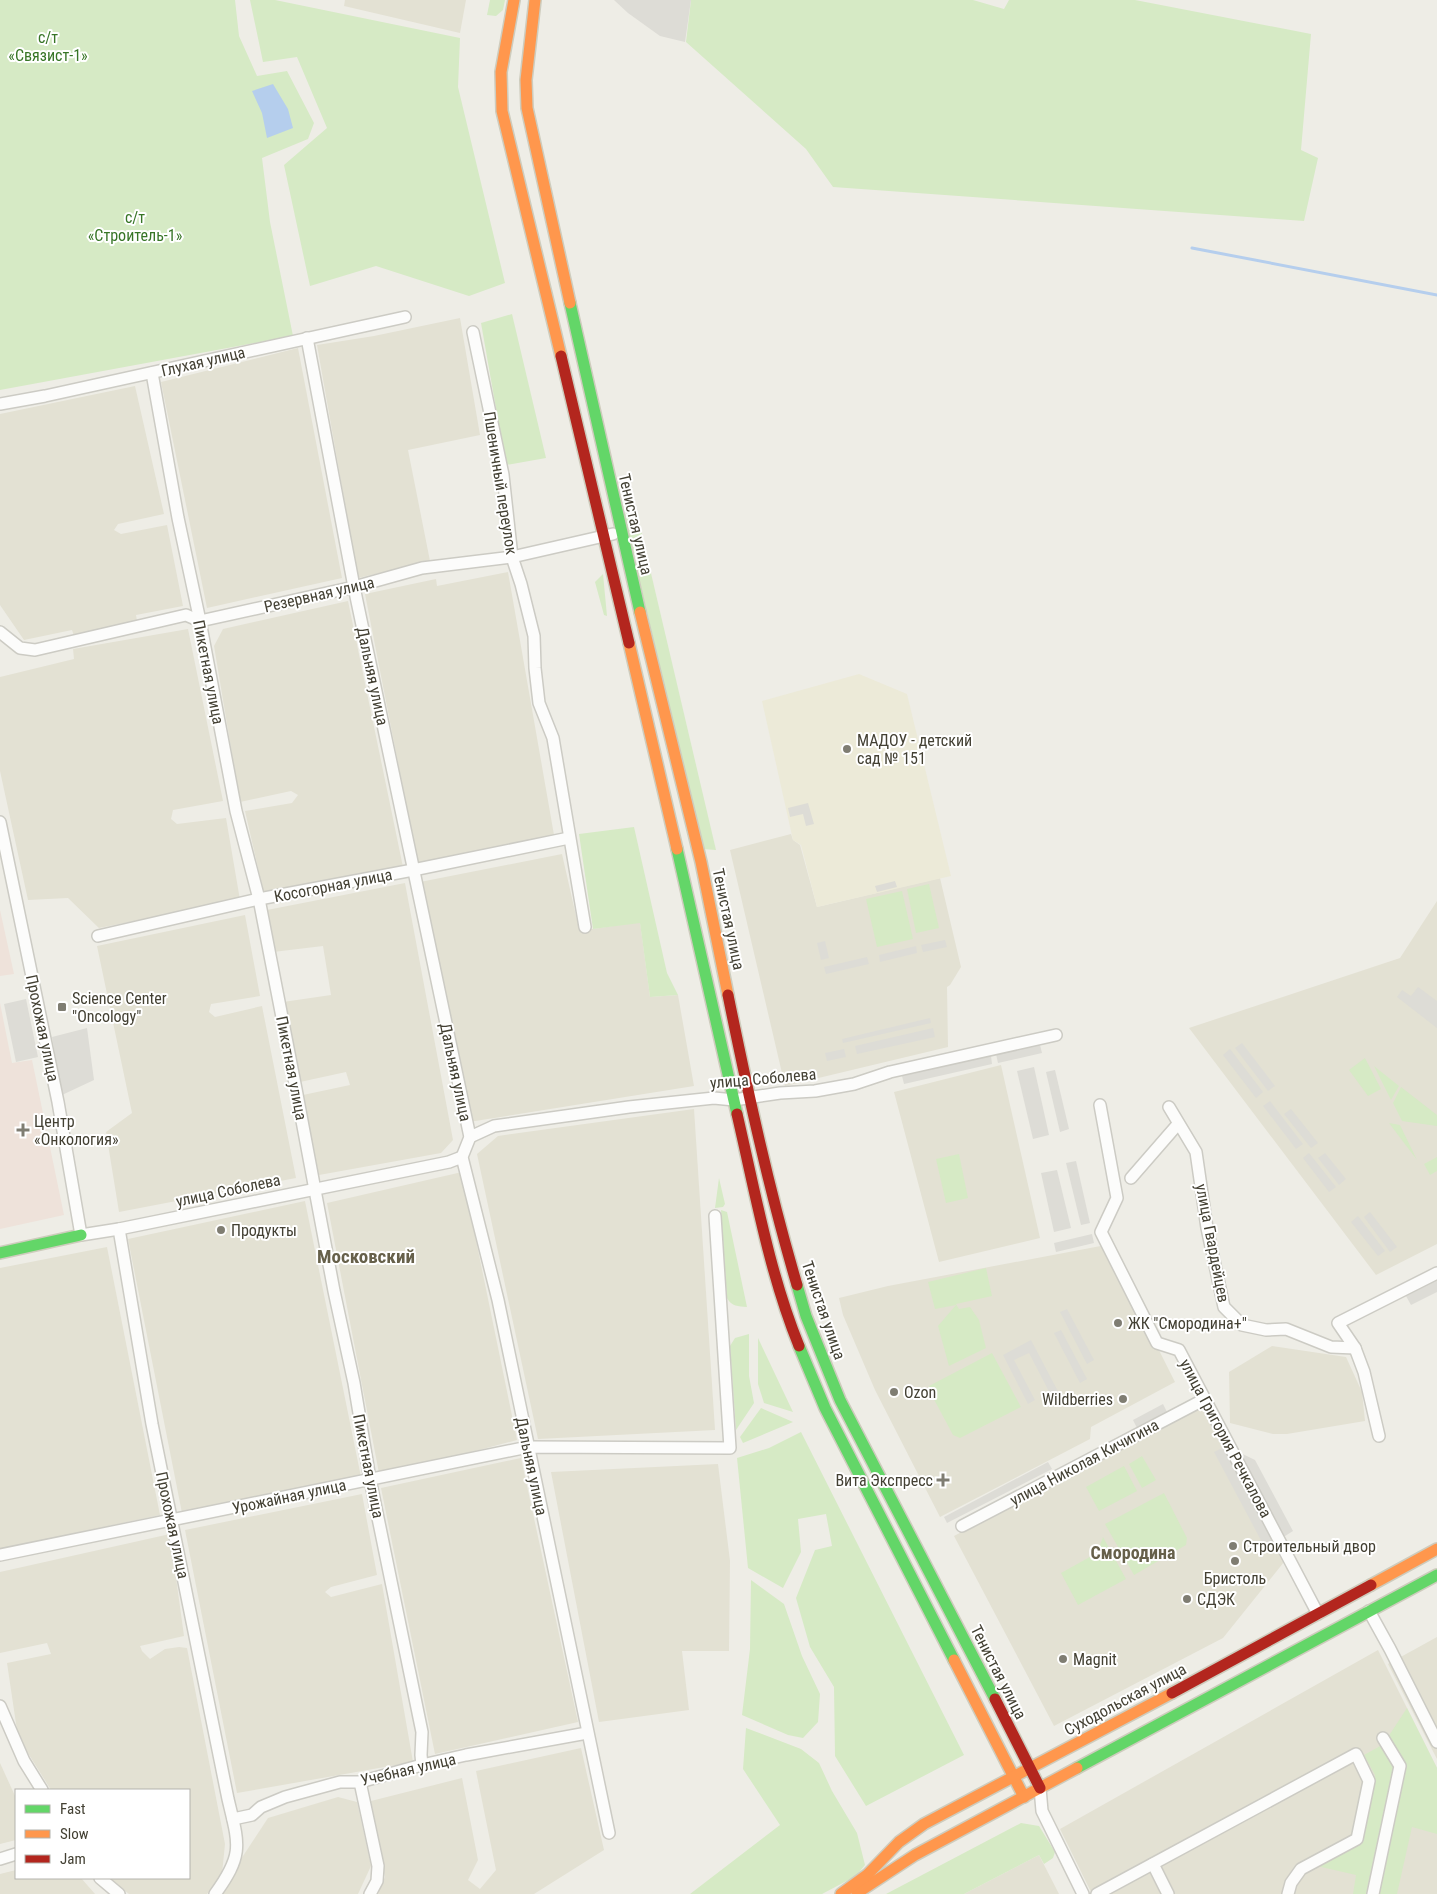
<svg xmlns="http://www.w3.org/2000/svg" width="1437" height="1894" viewBox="0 0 1437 1894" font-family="'Roboto Condensed',sans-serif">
<rect width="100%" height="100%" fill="#eeede6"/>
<g fill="#e3e1d3">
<polygon points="345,0 466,0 460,33 344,6"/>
<polygon points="460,318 480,435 408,450 430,561 358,578 317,345 374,336"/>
<polygon points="298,348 342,578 207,608 161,382"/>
<polygon points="135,386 164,514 118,524 114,530 121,534 167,525 183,606 136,615 137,621 74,636 72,630 24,640 0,605 0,414"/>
<polygon points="508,572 554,835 418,865 365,594 436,579 437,586"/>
<polygon points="348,601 403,867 264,894 245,811 292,803 298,795 291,791 240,802 214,646 223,629"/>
<polygon points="188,629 223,801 173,810 171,819 177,824 226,818 240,900 99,928 68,898 28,900 0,771 0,677 74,659 73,649"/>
<polygon points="791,834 793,840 800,845 817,907 940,878 961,967 950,985 947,987 948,1047 785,1086 730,850"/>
<polygon points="562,854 579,929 593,929 640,922 650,997 678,995 694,1086 469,1122 420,882"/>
<polygon points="405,883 453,1140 441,1153 319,1175 303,1095 350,1085 346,1072 300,1082 283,1002 331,995 323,946 273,952 267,910"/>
<polygon points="1437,901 1437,1244 1376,1275 1189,1028 1400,958"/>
<polygon points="245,915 260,996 211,1004 209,1012 215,1017 262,1006 296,1178 119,1212 106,1132 132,1113 97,946"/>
<polygon points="1001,1065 1040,1238 939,1262 894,1092"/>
<polygon points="694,1109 715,1430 538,1439 477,1154 498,1136"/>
<polygon points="462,1172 517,1440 449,1458 379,1473 327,1203"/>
<polygon points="305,1201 361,1477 182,1513 128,1239"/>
<polygon points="1106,1245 1175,1382 1091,1427 1090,1439 940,1517 875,1390 843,1315 839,1298 888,1286"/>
<polygon points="107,1247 160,1515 0,1549 0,1268"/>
<polygon points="1272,1346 1346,1357 1362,1392 1365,1421 1287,1434 1273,1434 1230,1423 1229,1372"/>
<polygon points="1204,1406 1284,1562 1223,1638 1054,1726 954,1536"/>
<polygon points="521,1458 578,1722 435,1754 381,1488"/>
<polygon points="718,1464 730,1561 729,1651 682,1651 689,1710 599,1722 551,1472"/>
<polygon points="362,1494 377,1575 331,1587 325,1592 331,1597 382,1584 413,1762 237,1793 185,1530"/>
<polygon points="170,1534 184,1636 140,1646 142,1651 150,1659 165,1649 179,1647 187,1648 225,1844 222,1874 207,1894 129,1894 109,1878 189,1878 189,1790 51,1790 18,1737 7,1663 51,1654 47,1643 0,1653 0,1572"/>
<polygon points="1437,1637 1437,1759 1388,1664"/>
<polygon points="1378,1650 1437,1768 1437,1894 1092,1894 1060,1829"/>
<polygon points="581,1748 604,1850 534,1894 378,1894 385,1877 371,1801 462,1778 478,1860 468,1880 480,1889 496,1870 476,1771"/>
<polygon points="0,1763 16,1798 16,1840 0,1844"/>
<polygon points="338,1797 357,1802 371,1866 358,1894 218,1894 268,1818"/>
<polygon points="1039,1855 1059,1894 964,1894"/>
<polygon points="16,1870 16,1878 81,1878 95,1894 0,1894 0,1874"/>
</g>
<polygon fill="#ecead8" points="859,674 907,694 951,876 817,907 801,845 793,840 762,701"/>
<g fill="#eee2da">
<polygon points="0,910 14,974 0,976"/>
<polygon points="0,1003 12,1063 32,1060 64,1215 0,1229"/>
</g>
<g fill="#d6eac5">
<polygon points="0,0 235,0 239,36 257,76 287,71 314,123 308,139 262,158 270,222 293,336 0,390"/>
<polygon points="250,0 275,0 460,38 458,87 505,283 469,296 376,266 310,286 284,165 327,128 297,57 263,62"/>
<polygon points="490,0 505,0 503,10 496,16 487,15"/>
<polygon points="691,0 973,0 1004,9 1009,0 1135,0 1311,34 1301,150 1318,158 1304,221 833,187 806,149 686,42"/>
<polygon points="512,314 546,458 506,465 481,323"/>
<polygon points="632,513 638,516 645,547 641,551 632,554 623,515"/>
<polygon points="636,566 650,569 716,850 703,849"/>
<polygon points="603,574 607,616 604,615 595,582"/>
<polygon points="634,827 667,973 678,995 650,997 640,923 593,929 579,834"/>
<polygon points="929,884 939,928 916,933 907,889"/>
<polygon points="902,891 913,939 877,947 866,899"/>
<polygon points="1365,1058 1381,1089 1368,1096 1349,1070"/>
<polygon points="1374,1066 1399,1086 1391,1100"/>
<polygon points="1401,1087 1437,1115 1437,1126 1402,1121 1393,1103"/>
<polygon points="1389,1123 1400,1125 1417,1160"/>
<polygon points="959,1154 968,1198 946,1203 936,1159"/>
<polygon points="1437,1157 1437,1171 1430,1175 1424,1164"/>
<polygon points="719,1178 725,1204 723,1207 715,1208"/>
<path d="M721 1210 727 1212 747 1307C738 1306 732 1307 727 1298Z"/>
<polygon points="986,1268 992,1296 956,1304 959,1309 970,1307 979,1320 986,1348 949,1366 938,1326 956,1305 935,1309 928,1282"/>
<polygon points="749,1334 749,1376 754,1403 736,1430 730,1346 735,1338"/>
<polygon points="758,1338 793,1412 764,1403 758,1384"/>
<polygon points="992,1353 1021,1407 960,1438 953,1435 929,1390 929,1386"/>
<polygon points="761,1408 793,1422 743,1443 740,1437"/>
<polygon points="801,1432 964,1755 866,1806 835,1756 834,1687 810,1647 796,1598 815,1550 832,1546 826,1514 798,1519 801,1552 783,1588 748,1568 737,1458 769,1448"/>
<polygon points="1142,1456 1156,1480 1142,1488 1129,1464"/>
<polygon points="1124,1466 1137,1491 1099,1511 1086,1487"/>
<polygon points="1164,1493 1187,1538 1186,1545 1134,1575 1105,1524"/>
<polygon points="1103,1537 1126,1579 1078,1605 1061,1573 1097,1553"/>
<polygon points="751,1580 784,1604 802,1656 820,1694 818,1722 803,1738 788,1735 742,1715 750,1649"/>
<polygon points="1407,1708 1437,1768 1437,1834 1412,1827 1397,1894 1379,1894 1406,1766 1388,1737"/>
<polygon points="746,1728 801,1749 819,1763 832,1791 857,1833 865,1865 856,1876 822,1894 690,1894 780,1825 743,1769"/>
<polygon points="1382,1745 1394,1764 1366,1894 1353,1894 1356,1875 1317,1866 1361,1843 1375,1775 1364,1755"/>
<polygon points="1021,1823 1039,1826 1055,1852 1053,1858 1044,1864 1039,1855 964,1894 886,1894"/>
</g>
<g fill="#dddcd6">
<polygon points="614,0 691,0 685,42 660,36 628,13"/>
<polygon points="808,803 814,824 806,826 803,814 790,817 788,808"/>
<polygon points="895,881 897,887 877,892 875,886"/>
<polygon points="945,940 947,947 923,952 921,945"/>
<polygon points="825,941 829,958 821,960 817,943"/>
<polygon points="916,946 917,953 880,962 879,955"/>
<polygon points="867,957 869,964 826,974 824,967"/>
<polygon points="1418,987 1437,1001 1437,1028 1397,997 1402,990 1411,996"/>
<polygon points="26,999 38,1057 16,1062 4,1004"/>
<polygon points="930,1018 931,1023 843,1043 842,1039"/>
<polygon points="87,1028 94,1080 62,1095 52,1037"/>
<polygon points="933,1028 935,1037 857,1054 855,1046"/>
<polygon points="1242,1043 1275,1086 1268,1091 1235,1048"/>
<polygon points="1040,1045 1042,1053 998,1063 996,1054"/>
<polygon points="844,1049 846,1057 827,1061 825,1053"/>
<polygon points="1230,1049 1263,1092 1256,1098 1223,1055"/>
<polygon points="991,1056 992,1064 904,1084 902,1076"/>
<polygon points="1034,1067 1049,1135 1033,1139 1017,1071"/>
<polygon points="1055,1070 1069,1129 1060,1132 1046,1072"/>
<polygon points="1270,1101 1303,1144 1296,1149 1263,1106"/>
<polygon points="1291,1109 1318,1143 1311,1148 1284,1114"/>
<polygon points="1309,1153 1336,1187 1329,1192 1303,1158"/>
<polygon points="1325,1153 1346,1179 1339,1185 1318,1158"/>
<polygon points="1076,1161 1090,1223 1081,1225 1066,1163"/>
<polygon points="1057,1170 1071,1228 1054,1232 1041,1173"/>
<polygon points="1370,1212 1397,1247 1390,1252 1364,1217"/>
<polygon points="1358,1216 1385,1251 1378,1256 1351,1222"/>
<polygon points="1092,1234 1094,1243 1056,1252 1054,1243"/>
<polygon points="1437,1280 1437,1292 1411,1305 1406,1296"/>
<polygon points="1067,1309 1094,1360 1087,1364 1060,1312"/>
<polygon points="1061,1330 1087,1379 1080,1383 1054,1333"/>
<polygon points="1031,1340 1062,1399 1055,1403 1029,1353 1014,1360 1035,1400 1028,1404 1003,1355"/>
<polygon points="1163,1404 1167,1412 1137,1428 1133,1420"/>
<polygon points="1226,1446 1255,1460 1293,1531 1274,1543 1264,1546 1214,1452"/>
<polygon points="1048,1462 1052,1469 947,1523 944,1517"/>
</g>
<polygon fill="#b5ceed" points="273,84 288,109 293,128 267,138 262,113 252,91"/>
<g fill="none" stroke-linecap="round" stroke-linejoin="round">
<polyline stroke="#b5ceed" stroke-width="3" points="1192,248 1437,295"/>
<g stroke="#cccbc4" stroke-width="14">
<g id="street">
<polyline points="473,332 503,475 512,557 521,584 534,636 535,668 539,703 553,738 585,927"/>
<polyline points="307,338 354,587 470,1137 462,1157 498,1300 609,1833"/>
<polyline points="152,373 178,518 200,621 236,811 259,899 296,1089 334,1291 354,1383 370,1479 422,1732 421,1755 422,1765"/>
<polyline points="0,404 45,396 405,317"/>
<polyline points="0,632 20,648 35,650 186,615 200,621 354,587 422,568 512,557 613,534"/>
<polyline points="0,822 58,1102 81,1235 119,1229 449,1162 462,1157"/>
<polyline points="98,936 259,899 413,870 569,838"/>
<polyline points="1100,1105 1117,1198 1101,1232 1157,1343 1179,1350 1318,1614"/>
<polyline points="1169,1107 1196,1152 1207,1228 1224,1307 1242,1325 1266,1330 1286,1329 1331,1347 1355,1348"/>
<polyline points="470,1137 494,1126 629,1107 714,1098 734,1100 780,1093 815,1091 854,1084 890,1072 1056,1035"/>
<polyline points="1131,1178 1178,1124"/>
<path d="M119 1229 152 1424 228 1799C239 1845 244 1854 215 1894"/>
<polyline points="1379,1436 1364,1372 1355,1348 1338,1323 1437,1273"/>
<polyline points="962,1526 1205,1399"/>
<polyline points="0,1555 528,1447 730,1448 715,1216"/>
<polyline points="1369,1611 1390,1649 1437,1742"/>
<polyline points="0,1706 24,1761 42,1790"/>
<polyline points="360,1782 378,1866 377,1881 370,1894"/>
<polyline points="1040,1788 1042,1811 1083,1894"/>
<polyline points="233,1819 252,1815 261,1807 285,1797 340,1782 360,1782 422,1765 466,1755 587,1733"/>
<polyline points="0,1859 16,1854"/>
<polyline points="1153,1864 1168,1894"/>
<polyline points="100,1878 119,1894"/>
<polyline points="1097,1894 1356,1754 1369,1781 1357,1839 1301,1869 1291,1883 1288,1894"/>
<polyline points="1373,1894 1400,1766 1383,1738"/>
</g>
</g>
<g stroke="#ceccbd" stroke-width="14">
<g id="fast">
<polyline points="570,303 640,612"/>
<polyline points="677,849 737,1114"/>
<polyline points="0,1253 81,1235"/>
<polyline points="797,1285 806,1316 840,1400 995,1699"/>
<polyline points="799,1346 825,1408 954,1660"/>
<polyline points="1077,1768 1437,1575"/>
</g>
</g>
<g stroke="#ceccbd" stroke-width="14">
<g id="slow">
<polyline points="514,0 501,72 502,111 561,356"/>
<polyline points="535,0 526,80 527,108 570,303"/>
<polyline points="640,612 701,862 728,995"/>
<polyline points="629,643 677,849"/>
<polyline points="1371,1585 1437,1549"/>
<polyline points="954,1660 1024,1797"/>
<polyline points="857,1893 915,1855 1077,1768"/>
<polyline points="841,1894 867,1875 899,1842 924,1824 1172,1693"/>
</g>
</g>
<g stroke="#ceccbd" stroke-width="14">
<g id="jam">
<polyline points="561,356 629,643"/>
<path d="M728 995C748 1093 769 1190 797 1285"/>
<path d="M737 1114C755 1191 769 1272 799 1346"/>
<polyline points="1172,1693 1371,1585"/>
<polyline points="995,1699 1040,1788"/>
</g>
</g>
<use href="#street" stroke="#fcfcfb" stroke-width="11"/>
<use href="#fast" stroke="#63d668" stroke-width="11"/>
<use href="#slow" stroke="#ff974d" stroke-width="11"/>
<use href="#jam" stroke="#b3261e" stroke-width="11"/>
</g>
<g fill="#7f7d72" stroke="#fff" stroke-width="2">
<circle cx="847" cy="749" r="5"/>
<rect x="57" y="1002" width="10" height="10" rx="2.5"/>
<path d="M20.5 1122.5h5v5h5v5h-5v5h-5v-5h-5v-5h5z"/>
<circle cx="221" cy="1230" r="5"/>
<circle cx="1118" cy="1323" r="5"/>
<circle cx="894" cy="1392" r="5"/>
<circle cx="1123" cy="1399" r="5"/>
<path d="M940.5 1472.5h5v5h5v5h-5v5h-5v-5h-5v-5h5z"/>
<circle cx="1233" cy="1546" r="5"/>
<circle cx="1235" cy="1561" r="5"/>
<circle cx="1187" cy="1599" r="5"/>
<circle cx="1063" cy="1659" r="5"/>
</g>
<g text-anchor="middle" stroke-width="4" stroke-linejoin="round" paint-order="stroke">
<g font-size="16" fill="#377526" stroke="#fff">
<text x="48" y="43">с/т<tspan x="48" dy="18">«Связист-1»</tspan></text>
<text x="135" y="223">с/т<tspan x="135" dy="18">«Строитель-1»</tspan></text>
</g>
<g font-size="16" fill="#434033" stroke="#fff">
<text transform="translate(203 361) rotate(-13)" y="6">Глухая улица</text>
<text transform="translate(501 483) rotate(81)" y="6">Пшеничный переулок</text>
<text transform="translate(636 524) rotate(77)" y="6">Тенистая улица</text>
<text transform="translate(319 594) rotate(-13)" y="6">Резервная улица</text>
<text transform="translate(209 672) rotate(79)" y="6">Пикетная улица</text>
<text transform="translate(373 676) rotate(78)" y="6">Дальняя улица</text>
<text transform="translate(333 885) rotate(-11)" y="6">Косогорная улица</text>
<text transform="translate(729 919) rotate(78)" y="6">Тенистая улица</text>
<text transform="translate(43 1028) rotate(78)" y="6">Прохожая улица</text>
<text transform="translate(292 1068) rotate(79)" y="6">Пикетная улица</text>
<text transform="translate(456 1072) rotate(78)" y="6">Дальняя улица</text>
<text transform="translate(763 1078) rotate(-5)" y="6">улица Соболева</text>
<text transform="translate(228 1190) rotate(-12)" y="6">улица Соболева</text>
<text transform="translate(1213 1243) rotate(79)" y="6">улица Гвардейцев</text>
<text transform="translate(824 1310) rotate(71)" y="6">Тенистая улица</text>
<text transform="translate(1226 1438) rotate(62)" y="6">улица Григория Речкалова</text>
<text transform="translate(1084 1462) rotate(-28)" y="6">улица Николая Кичигина</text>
<text transform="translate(369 1466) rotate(79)" y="6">Пикетная улица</text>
<text transform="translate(532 1466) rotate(78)" y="6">Дальняя улица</text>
<text transform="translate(289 1496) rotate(-12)" y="6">Урожайная улица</text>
<text transform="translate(173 1525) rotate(78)" y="6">Прохожая улица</text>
<text transform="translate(999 1672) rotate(63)" y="6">Тенистая улица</text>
<text transform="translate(1125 1699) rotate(-28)" y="6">Суходольская улица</text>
<text transform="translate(408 1769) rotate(-13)" y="6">Учебная улица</text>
</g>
<g font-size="16" fill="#434033" stroke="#fff" text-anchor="start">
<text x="857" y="746">МАДОУ - детский<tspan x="857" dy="18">сад № 151</tspan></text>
<text x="72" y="1004">Science Center<tspan x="72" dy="18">"Oncology"</tspan></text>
<text x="34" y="1127">Центр<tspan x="34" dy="18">«Онкология»</tspan></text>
<text x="231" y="1236">Продукты</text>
<text x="1128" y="1329">ЖК "Смородина+"</text>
<text x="904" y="1398">Ozon</text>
<text x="1113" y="1405" text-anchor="end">Wildberries</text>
<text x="933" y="1486" text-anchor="end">Вита Экспресс</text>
<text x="1243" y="1552">Строительный двор</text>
<text x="1235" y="1584" text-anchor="middle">Бристоль</text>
<text x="1197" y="1605">СДЭК</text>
<text x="1073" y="1665">Magnit</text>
</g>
<g font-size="18" font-weight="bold" fill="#66604a" stroke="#fff">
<text x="1133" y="1559">Смородина</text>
</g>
<g font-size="19" font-weight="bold" fill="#66604a" stroke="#fff">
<text x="366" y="1263">Московский</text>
</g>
</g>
<rect x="15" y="1789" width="175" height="90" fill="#ffffff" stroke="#b4b3ad"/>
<rect x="25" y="1805" width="25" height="8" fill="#63d668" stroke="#b4b3ad"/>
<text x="60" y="1814" font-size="15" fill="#434033">Fast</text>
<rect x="25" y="1830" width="25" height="8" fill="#ff974d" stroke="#b4b3ad"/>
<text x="60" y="1839" font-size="15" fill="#434033">Slow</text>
<rect x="25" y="1855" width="25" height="8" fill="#b3261e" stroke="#b4b3ad"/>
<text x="60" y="1864" font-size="15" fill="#434033">Jam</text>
</svg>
